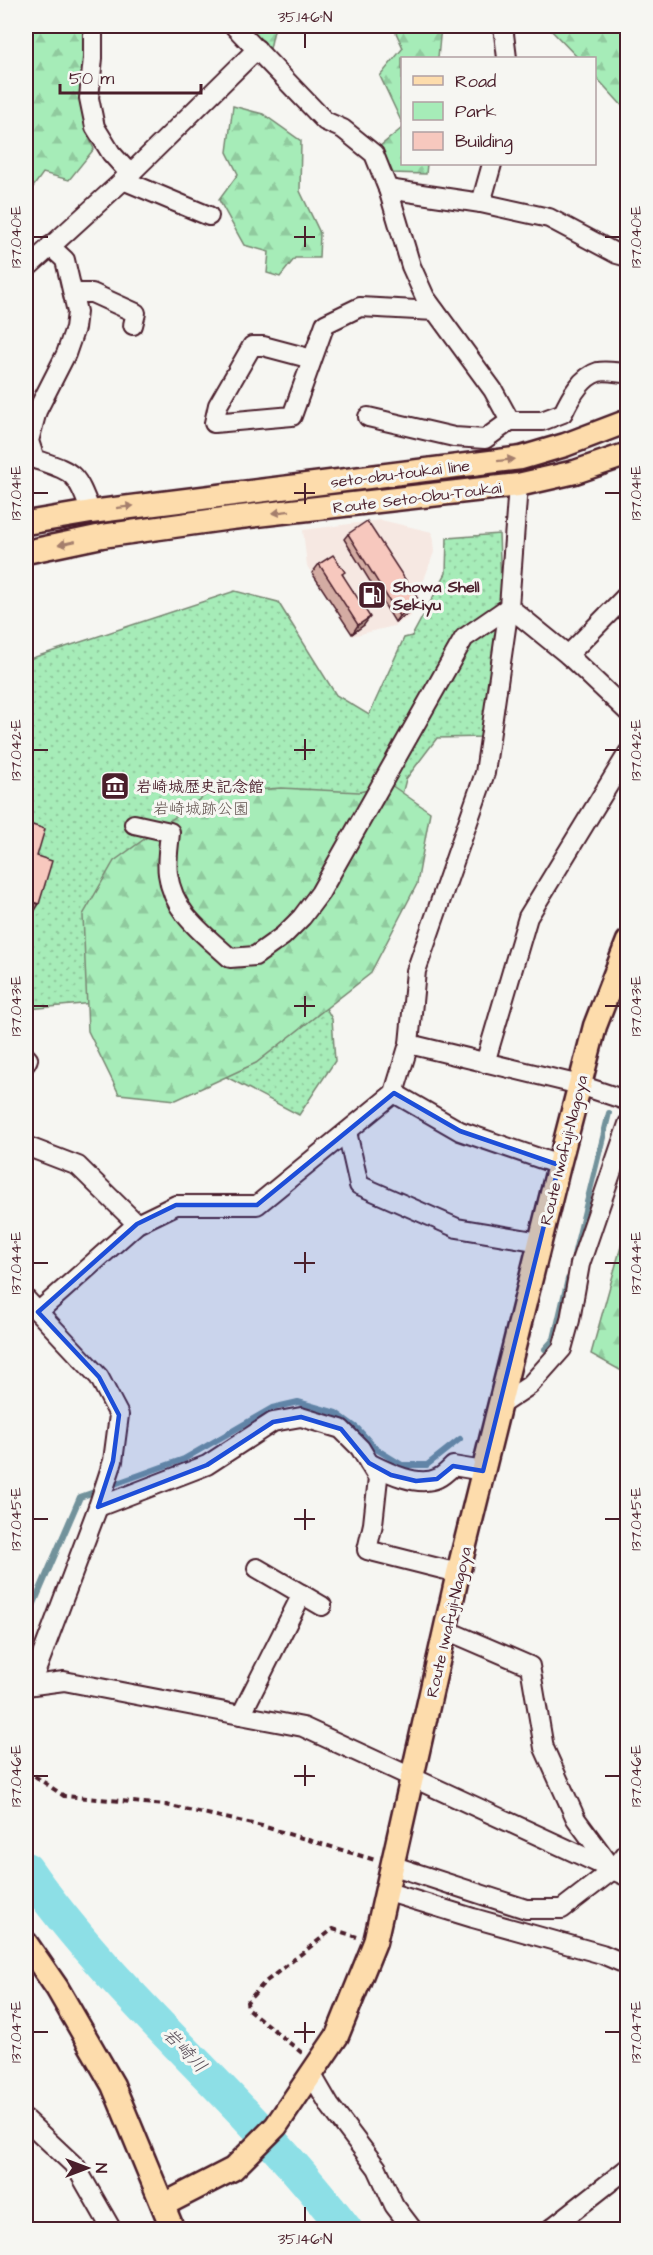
<svg xmlns="http://www.w3.org/2000/svg" width="653" height="2255" viewBox="0 0 653 2255" font-family="'Architects Daughter','Klee One',sans-serif">
<defs>
<pattern id="green-dots" width="8" height="8" patternUnits="userSpaceOnUse" patternTransform="scale(1.5)"><rect width="8" height="8" fill="#a6ecb8"/><path d="M2 2h.1M6 6h.1" fill="none" stroke="#90ca9e" stroke-width="1.8" stroke-linecap="round"/></pattern>
<pattern id="forest-firs" width="22" height="20" patternUnits="userSpaceOnUse" patternTransform="scale(1.5)"><rect width="22" height="20" fill="#a6ecb8"/><path d="M5 1l3.5 6h-7zM16 11l3.5 6h-7z" fill="#90ca9e"/></pattern>
</defs>
<rect width="100%" height="100%" fill="#f6f6f2"/>
<filter id="ink" filterUnits="userSpaceOnUse"><feTurbulence type="fractalNoise" baseFrequency=".0167" numOctaves="2"/><feDisplacementMap in="SourceGraphic" scale="12" xChannelSelector="R" yChannelSelector="G"/><feConvolveMatrix kernelMatrix="1 2 1 2 8 2 1 2 1" color-interpolation-filters="sRGB"/></filter>
<g filter="url(#ink)">
<polygon fill="#f6e8e2" points="381,520 432,532 434,552 411,616 394,626 352,636 307,566 303,530"/>
<polygon fill="url(#green-dots)" stroke="#788672" stroke-width="1.5" points="499,534 502,613 484,737 437,738 406,779 391,837 320,997 332,1019 335,1061 299,1115 217,1072 104,1002 28,1009 26,1012 26,660 235,591 278,602 336,695 369,715 404,638 412,636 446,573 447,538"/>
<g fill="url(#forest-firs)" stroke="#788672" stroke-width="1.5">
<path d="M26 26H86C84 66 75 112 94 149L69 180 43 173 26 197Z"/>
<polygon points="239,26 275,26 269,53"/>
<polygon points="393,26 441,26 438,58 402,58 402,123 380,76 403,48"/>
<polygon points="547,26 627,26 627,111 595,76 594,58 578,58"/>
<polygon points="233,106 263,114 301,141 300,191 320,233 319,258 295,258 280,277 267,273 269,252 244,245 219,200 238,174 227,152"/>
<polygon points="402,128 402,164 427,164 426,174 391,173 379,147"/>
<polygon points="391,785 430,812 417,884 370,974 256,1063 176,1100 119,1094 88,1031 83,915 114,861 207,794 281,788 359,792"/>
<polygon points="627,1225 627,1374 591,1354"/>
</g>
<g fill="none" stroke-linecap="round" stroke-linejoin="round">
<g stroke="#72929b" stroke-width="6">
<polyline points="574,1255 609,1113"/>
<polyline points="545,1349 554,1339 568,1279"/>
<polyline points="109,1486 184,1459 272,1408 298,1402 336,1413 358,1429 376,1449 402,1465 427,1465 460,1439"/>
<polyline points="26,1622 80,1497 100,1490"/>
</g>
<path stroke="#8ddfe6" stroke-width="34" d="M26 1869C118 2001 248 2101 346 2230"/>
<g stroke="#4a1f2b" stroke-width="22">
<g id="minor">
<polyline points="93,26 93,58 89,98 95,127 111,153 130,174"/>
<polyline points="234,26 325,121 343,129 374,154 388,189 411,266 425,297 493,390 510,421"/>
<polyline points="503,26 507,58"/>
<polyline points="123,180 209,216"/>
<polyline points="388,189 481,203 549,218 617,254 624,256 628,254"/>
<polyline points="481,203 492,164"/>
<path d="M50 246 65 260 77 312 75 328 66 354 37 411 29 441 35 459C75 473 75 471 91 512"/>
<polyline points="26,269 130,174 257,49"/>
<polyline points="73,293 92,293 136,313 133,325"/>
<polyline points="312,359 263,346 252,346 218,405 214,423 292,416 325,324 360,307 435,311"/>
<path d="M368 417 454 437 485 439 510 421H542L563 413C570 398 581 377 598 372 606 370 619 373 628 373"/>
<polyline points="509,607 568,655 628,712"/>
<polyline points="568,655 628,594"/>
<path d="M134 824 170 832C169 846 166 861 168 874 173 913 203 933 230 958L255 956 283 936 302 917 320 893 464 638 509 607"/>
<polyline points="409,1044 580,1085 628,1101"/>
<polyline points="26,1057 28,1059 26,1063"/>
<polyline points="485,1063 528,917 628,753"/>
<polyline points="394,1093 460,1131 559,1165"/>
<polyline points="347,1132 359,1185 457,1228 540,1242"/>
<polyline points="26,1146 78,1166 137,1224"/>
<polyline points="26,1299 99,1377 119,1415 113,1461 98,1507 31,1684"/>
<polyline points="38,1312 137,1224 176,1205 257,1205 394,1093 409,1044 416,971 485,773 509,607 518,485"/>
<polyline points="500,1405 530,1385 562,1349 570,1320 580,1264 628,1124"/>
<path d="M369 1463C387 1472 418 1488 438 1478 443 1476 449 1470 453 1466L483 1471"/>
<polyline points="98,1507 207,1465 273,1422 301,1417 341,1429 360,1448 378,1478 373,1524 367,1550 458,1573"/>
<polyline points="257,1568 322,1606"/>
<polyline points="446,1630 530,1666 544,1748 576,1819 612,1868"/>
<polyline points="26,1686 64,1681 303,1727 628,1877"/>
<polyline points="241,1715 302,1594"/>
<polyline points="391,1865 526,1909 562,1909 614,1869 628,1851"/>
<polyline points="385,1891 473,1918 602,1954 628,1965"/>
<polyline points="312,2075 330,2106 377,2168 394,2205 413,2230"/>
<polyline points="26,2120 76,2167 112,2230"/>
<polyline points="549,2230 628,2168"/>
</g>
</g>
<g stroke="#4a1f2b" stroke-width="27">
<g id="major">
<polyline points="26,523 91,512 521,458 565,445 628,421"/>
<polyline points="26,552 102,536 231,518 518,485 575,472 628,454"/>
<polyline points="26,1943 57,1988 113,2085 173,2230"/>
<polyline points="163,2205 233,2169 276,2126 337,2036 375,1942 458,1573 559,1165 595,1026 628,941"/>
</g>
</g>
<g stroke="#4a1f2b" stroke-width="4" stroke-dasharray="6 4.5" stroke-linecap="butt">
<polyline points="26,1770 64,1796 166,1805 262,1826 375,1860"/>
<polyline points="302,2053 248,2009 247,2002 264,1983 333,1929 357,1937"/>
</g>
<use href="#minor" stroke="#f6f6f2" stroke-width="18"/>
<use href="#major" stroke="#fddcac" stroke-width="22"/>
</g>
<g fill="#d4aca3" stroke="#4a1f2b" stroke-width="1.5">
<polygon points="348,534 409,613 395,622 344,539"/>
<polygon points="319,564 343,575 364,625 352,634 312,573"/>
</g>
<g fill="#ad8c85" stroke="#4a1f2b" stroke-width="1.5">
<polygon points="413,608 409,613 395,622 399,616"/>
<polygon points="370,617 364,625 352,634 358,625"/>
<polygon points="26,900 39,904 29,920 26,919"/>
</g>
<g fill="#f7c8be" stroke="#4a1f2b" stroke-width="1.5">
<polygon points="367,521 418,599 413,608 399,616 348,534"/>
<polygon points="333,555 345,572 342,574 370,617 358,625 319,564"/>
<polygon points="26,823 45,829 37,856 52,861 39,904 26,900"/>
</g>
<defs><path id="oneway-solid" d="M-6-.8H1V-3.2L6.5 0L1 3.2V.8H-6Z" transform="scale(1.5)"/></defs>
<g fill="#a47e6c">
<use href="#oneway-solid" transform="translate(506 460) rotate(-7)"/>
<use href="#oneway-solid" transform="translate(125 507) rotate(-7)"/>
<use href="#oneway-solid" transform="translate(281 512) rotate(173)"/>
<use href="#oneway-solid" transform="translate(67 543) rotate(168)"/>
</g>
</g>
<path fill="#1d4ed8" fill-opacity="0.2" stroke="#1d4ed8" stroke-width="4.5" stroke-linejoin="round" d="M394 1093 460 1131 559 1165 483 1471 453 1466 437 1479 416 1481 391 1475 369 1463 341 1429 301 1417 273 1422 207 1465 98 1507 113 1461 119 1415 99 1377 38 1312 137 1224 176 1205H257Z"/>
<path fill="none" stroke="#4a1f2b" stroke-width="2" d="M305 33V48M305 226V247M33 237H48M294 237H315M605 237H620M305 483V504M33 493H48M294 493H315M605 493H620M305 739V760M33 750H48M294 750H315M605 750H620M305 996V1017M33 1006H48M294 1006H315M605 1006H620M305 1252V1273M33 1263H48M294 1263H315M605 1263H620M305 1509V1530M33 1519H48M294 1519H315M605 1519H620M305 1765V1786M33 1776H48M294 1776H315M605 1776H620M305 2022V2043M33 2032H48M294 2032H315M605 2032H620M305 2207V2222"/>
<defs>
<g id="fuel-square" transform="scale(1.5)"><rect x="-9" y="-9" width="18" height="18" rx="4" fill="#4a1f2b" stroke="#f6f6f2"/><path d="M-5.5-6h7V0h2V4h1.3V-2.5L3-4.5l.8-.8L6-3V5H2.5V1h-1V6h-7ZM-4.2-4.7v3.2H.2V-4.7Z" fill="#fff"/></g>
<g id="museum-square" transform="scale(1.5)"><rect x="-9" y="-9" width="18" height="18" rx="4" fill="#4a1f2b" stroke="#f6f6f2"/><path d="M0-6L6-3V-2H-6V-3ZM-5-1h2V3h-2ZM-1-1h2V3h-2ZM3-1h2V3H3ZM-6 4H6V6H-6Z" fill="#fff"/></g>
</defs>
<g fill-rule="evenodd">
<use href="#fuel-square" x="372" y="595"/>
<use href="#museum-square" x="115" y="786"/>
</g>
<g text-anchor="middle" stroke-width="6" stroke-linejoin="round" paint-order="stroke">
<g font-size="16" fill="#4a1f2b" stroke="#f6f6f2">
<text transform="translate(400 473) rotate(-7)" y="6">seto-obu-toukai line</text>
<text transform="translate(417 497) rotate(-7)" y="6">Route Seto-Obu-Toukai</text>
<text transform="translate(563 1150) rotate(-76)" y="6">Route Iwafuji-Nagoya</text>
<text transform="translate(448 1622) rotate(-77)" y="6">Route Iwafuji-Nagoya</text>
</g>
<g font-size="16" font-weight="bold" fill="#4a1f2b" stroke="#f6f6f2" text-anchor="start">
<text x="393" y="592">Showa Shell<tspan x="393" dy="18">Sekiyu</tspan></text>
<text x="136" y="792">岩崎城歴史記念館</text>
</g>
<g font-size="16" fill="#61524e" stroke="#f6f6f2">
<text x="201" y="814">岩崎城跡公園</text>
</g>
<g font-size="18" font-style="italic" fill="#5b4f5a" stroke="#f6f6f2">
<text transform="translate(185 2050) rotate(46)" y="6">岩崎川</text>
</g>
</g>
<rect width="653" height="2255" fill="none" stroke="#f6f6f2" stroke-width="66"/>
<rect x="401" y="57" width="195" height="108" fill="#f6f6f2" stroke="#b1a0a2" stroke-width="1.5"/>
<rect x="413" y="76" width="30" height="9" fill="#fddcac" stroke="#b1a0a2" stroke-width="1.5"/>
<text x="455" y="87" font-size="18" fill="#4a1f2b">Road</text>
<rect x="413" y="102" width="30" height="18" fill="#a6ecb8" stroke="#b1a0a2" stroke-width="1.5"/>
<text x="455" y="117" font-size="18" fill="#4a1f2b">Park</text>
<rect x="413" y="132" width="30" height="18" fill="#f7c8be" stroke="#b1a0a2" stroke-width="1.5"/>
<text x="455" y="147" font-size="18" fill="#4a1f2b">Building</text>
<g transform="translate(87 2168) rotate(90)" stroke="#f6f6f2" stroke-width="4.5" paint-order="stroke">
<path d="M0-4.5L10 22L0 15L-10 22Z" fill="#4a1f2b"/>
<text y="-9" font-size="16" font-weight="bold" text-anchor="middle" fill="#4a1f2b">N</text>
</g>
<path d="M60 84v9h141v-9" fill="none" stroke="#4a1f2b" stroke-width="3"/>
<text x="69" y="84" font-size="18" fill="#4a1f2b" stroke="#f6f6f2" stroke-width="4.5" paint-order="stroke">50 m</text>
<rect x="33" y="33" width="587" height="2189" fill="none" stroke="#4a1f2b" stroke-width="2"/>
<g font-size="15" text-anchor="middle" fill="#4a1f2b">
<text x="305" y="22">35.146°N</text>
<text transform="translate(636 237) rotate(-90)" y="5">137.040°E</text>
<text transform="translate(16 237) rotate(-90)" y="5">137.040°E</text>
<text transform="translate(16 493) rotate(-90)" y="5">137.041°E</text>
<text transform="translate(636 493) rotate(-90)" y="5">137.041°E</text>
<text transform="translate(16 750) rotate(-90)" y="5">137.042°E</text>
<text transform="translate(636 750) rotate(-90)" y="5">137.042°E</text>
<text transform="translate(636 1006) rotate(-90)" y="5">137.043°E</text>
<text transform="translate(16 1006) rotate(-90)" y="5">137.043°E</text>
<text transform="translate(636 1263) rotate(-90)" y="5">137.044°E</text>
<text transform="translate(16 1263) rotate(-90)" y="5">137.044°E</text>
<text transform="translate(636 1519) rotate(-90)" y="5">137.045°E</text>
<text transform="translate(16 1519) rotate(-90)" y="5">137.045°E</text>
<text transform="translate(636 1776) rotate(-90)" y="5">137.046°E</text>
<text transform="translate(16 1776) rotate(-90)" y="5">137.046°E</text>
<text transform="translate(16 2032) rotate(-90)" y="5">137.047°E</text>
<text transform="translate(636 2032) rotate(-90)" y="5">137.047°E</text>
<text x="305" y="2244">35.146°N</text>
</g>
</svg>
